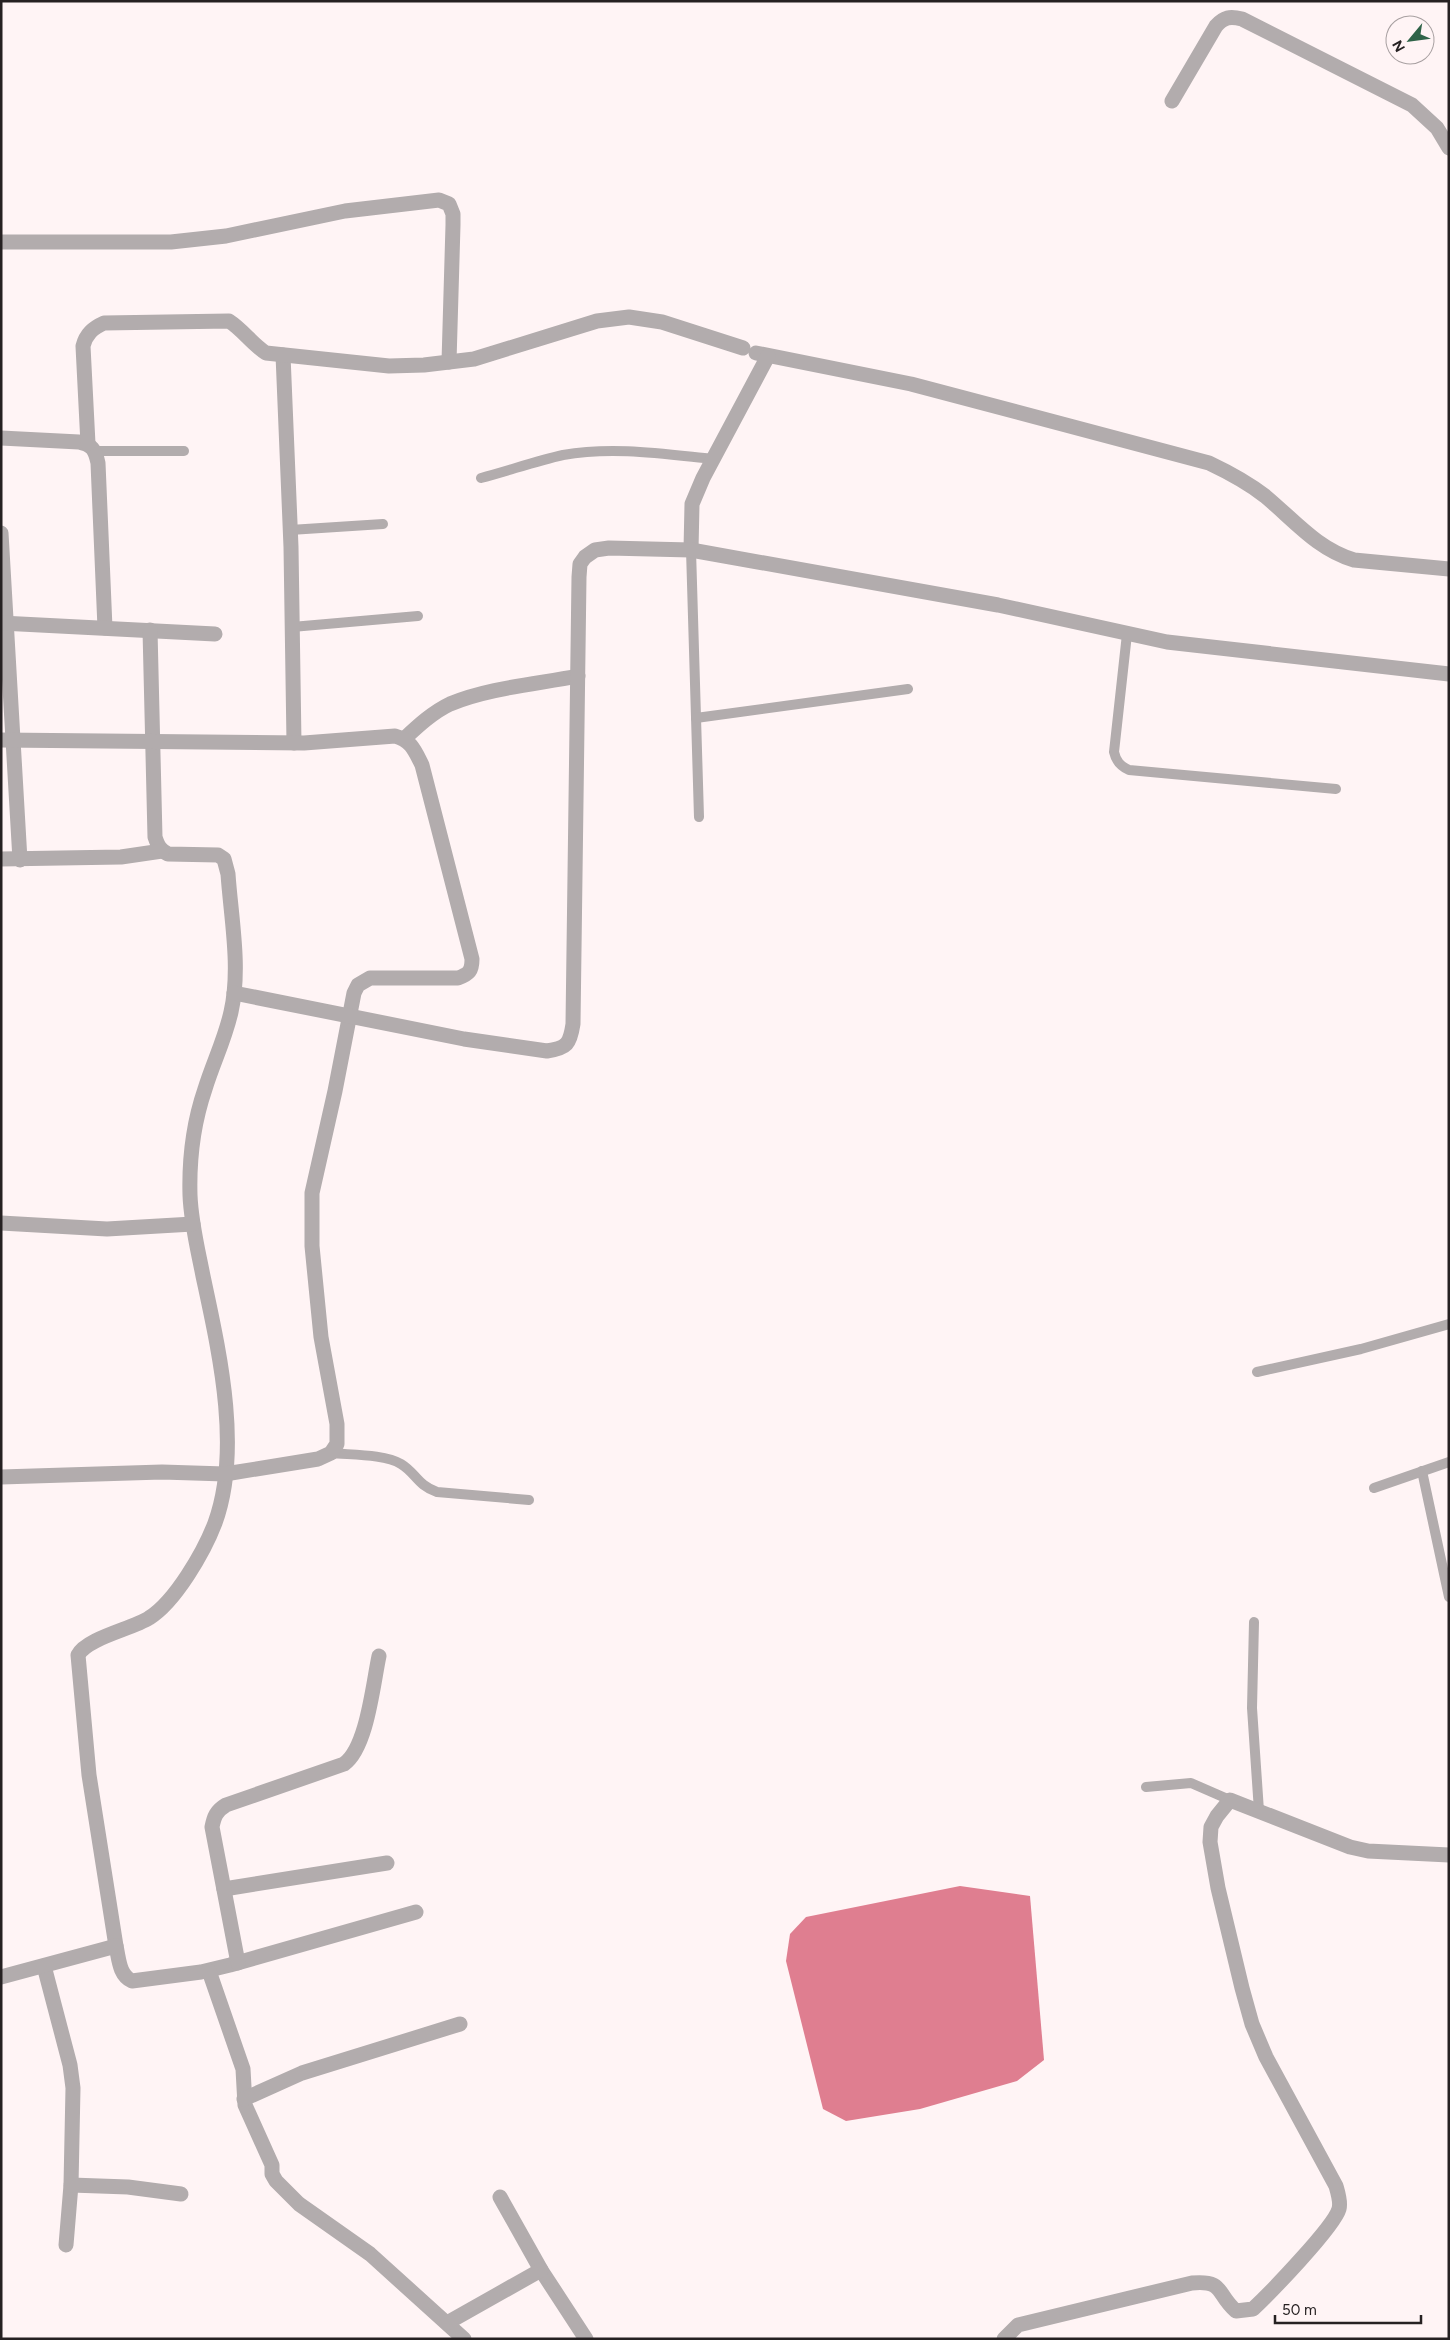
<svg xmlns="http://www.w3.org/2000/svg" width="1450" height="2340" viewBox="0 0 1450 2340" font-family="Figtree,sans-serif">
<rect width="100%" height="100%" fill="#fff4f5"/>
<polygon fill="#df7e90" points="960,1886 1030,1896 1044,2060 1017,2081 920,2109 846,2121 823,2109 786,1961 790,1934 806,1917"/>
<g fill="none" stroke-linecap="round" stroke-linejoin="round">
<g stroke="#b2acad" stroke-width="10">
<polyline points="95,451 184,451"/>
<path d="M481 478C508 471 536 461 563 455 613 446 664 454 713 459"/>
<polyline points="290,530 383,524"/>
<polyline points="691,550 699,817"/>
<polyline points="292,627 418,616"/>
<path d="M1127 634 1114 752C1116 761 1120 766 1129 770L1336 789"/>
<polyline points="696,718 908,689"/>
<polyline points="1257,1372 1361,1349 1449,1324"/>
<path d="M331 1453C350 1455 385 1454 401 1464 416 1473 417 1485 437 1492L529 1500"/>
<polyline points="1422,1471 1449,1597"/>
<polyline points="1374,1488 1449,1462"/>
<polyline points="1254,1622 1252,1708 1259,1811"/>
<polyline points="1146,1787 1191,1783 1230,1800"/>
</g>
<g stroke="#b2acad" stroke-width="15">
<path d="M1172 101 1216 26C1224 17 1230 16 1242 19L1412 105 1437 128 1449 148"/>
<polyline points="1,242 171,242 226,236 345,211 439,200 449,204 453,214 453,225 449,362"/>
<path d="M756 353 911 384 1209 463C1228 472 1247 482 1265 496 1294 520 1317 549 1354 560L1449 569"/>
<polyline points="283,355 291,547 294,743"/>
<path d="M1 438 79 442C92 445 95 449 98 463L105 628"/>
<path d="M88 444 83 346C86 334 93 328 104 323L229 321C243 330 252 344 266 353L389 366 424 365 474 359 597 321 629 317 662 322 743 348"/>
<polyline points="1,533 20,860"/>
<polyline points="691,550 692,504 703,478 768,356"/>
<polyline points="1,623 215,634"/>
<path d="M150 630 155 837C158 846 160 850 168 854L218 855 224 859 228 874C231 918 241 968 231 1012 225 1039 213 1063 205 1089 193 1124 189 1159 190 1195 191 1223 198 1250 203 1276 219 1351 242 1449 215 1523 204 1552 175 1602 149 1618 132 1629 87 1638 78 1655L89 1775 116 1946C119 1959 119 1975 132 1981L201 1972 230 1965 416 1912"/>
<path d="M404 739C418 726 433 712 450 704 488 688 537 684 578 676"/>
<path d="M1 740 304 743 395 736C411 740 415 751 422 765L472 959C472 971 469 974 458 978H370L358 985 354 993 335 1091 312 1193V1246L321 1337 337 1424V1444L331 1453 318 1459 225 1474 162 1472 1 1477"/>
<polyline points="1,859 121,857 162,851"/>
<path d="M234 993 464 1039 547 1051C567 1048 570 1044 573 1024L579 577 580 564 585 557 595 550 609 548 691 550 998 605 1167 642 1449 674"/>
<polyline points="1,1223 107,1229 193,1224"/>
<polyline points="224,1889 387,1863"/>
<path d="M238 1963 212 1827C214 1817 216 1811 226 1805L344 1764C367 1748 373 1684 379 1656"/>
<polyline points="44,1966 70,2065 73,2088 71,2185 66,2245"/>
<polyline points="209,1971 243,2069 245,2105 272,2165 272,2174 276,2181 299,2204 370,2254 464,2339"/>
<polyline points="1,1977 116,1946"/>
<polyline points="244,2099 302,2073 460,2024"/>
<polyline points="71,2185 128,2187 181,2194"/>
<polyline points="500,2197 541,2270 586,2339"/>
<polyline points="447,2323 541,2270"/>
<path d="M1004 2339 1018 2325 1192 2283C1225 2280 1216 2294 1236 2311L1253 2309C1269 2294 1334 2227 1339 2209 1341 2202 1338 2193 1336 2186L1266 2057 1252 2024 1242 1988 1218 1888 1210 1842 1211 1827 1217 1816 1230 1800 1350 1847 1368 1851 1449 1855"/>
</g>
</g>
<rect width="1450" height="2340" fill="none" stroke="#262122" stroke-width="5"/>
<g transform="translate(1410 40) rotate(241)"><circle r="24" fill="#fff4f5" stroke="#a8a0a1"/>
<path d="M0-4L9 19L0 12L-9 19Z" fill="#2f6348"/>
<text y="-8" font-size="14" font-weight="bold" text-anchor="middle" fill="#262122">N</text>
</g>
<path d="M1275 2315v8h146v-8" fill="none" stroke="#262122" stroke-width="2.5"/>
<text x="1282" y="2315" font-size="15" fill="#262122" stroke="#fff4f5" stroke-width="4" paint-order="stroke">50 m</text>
</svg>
